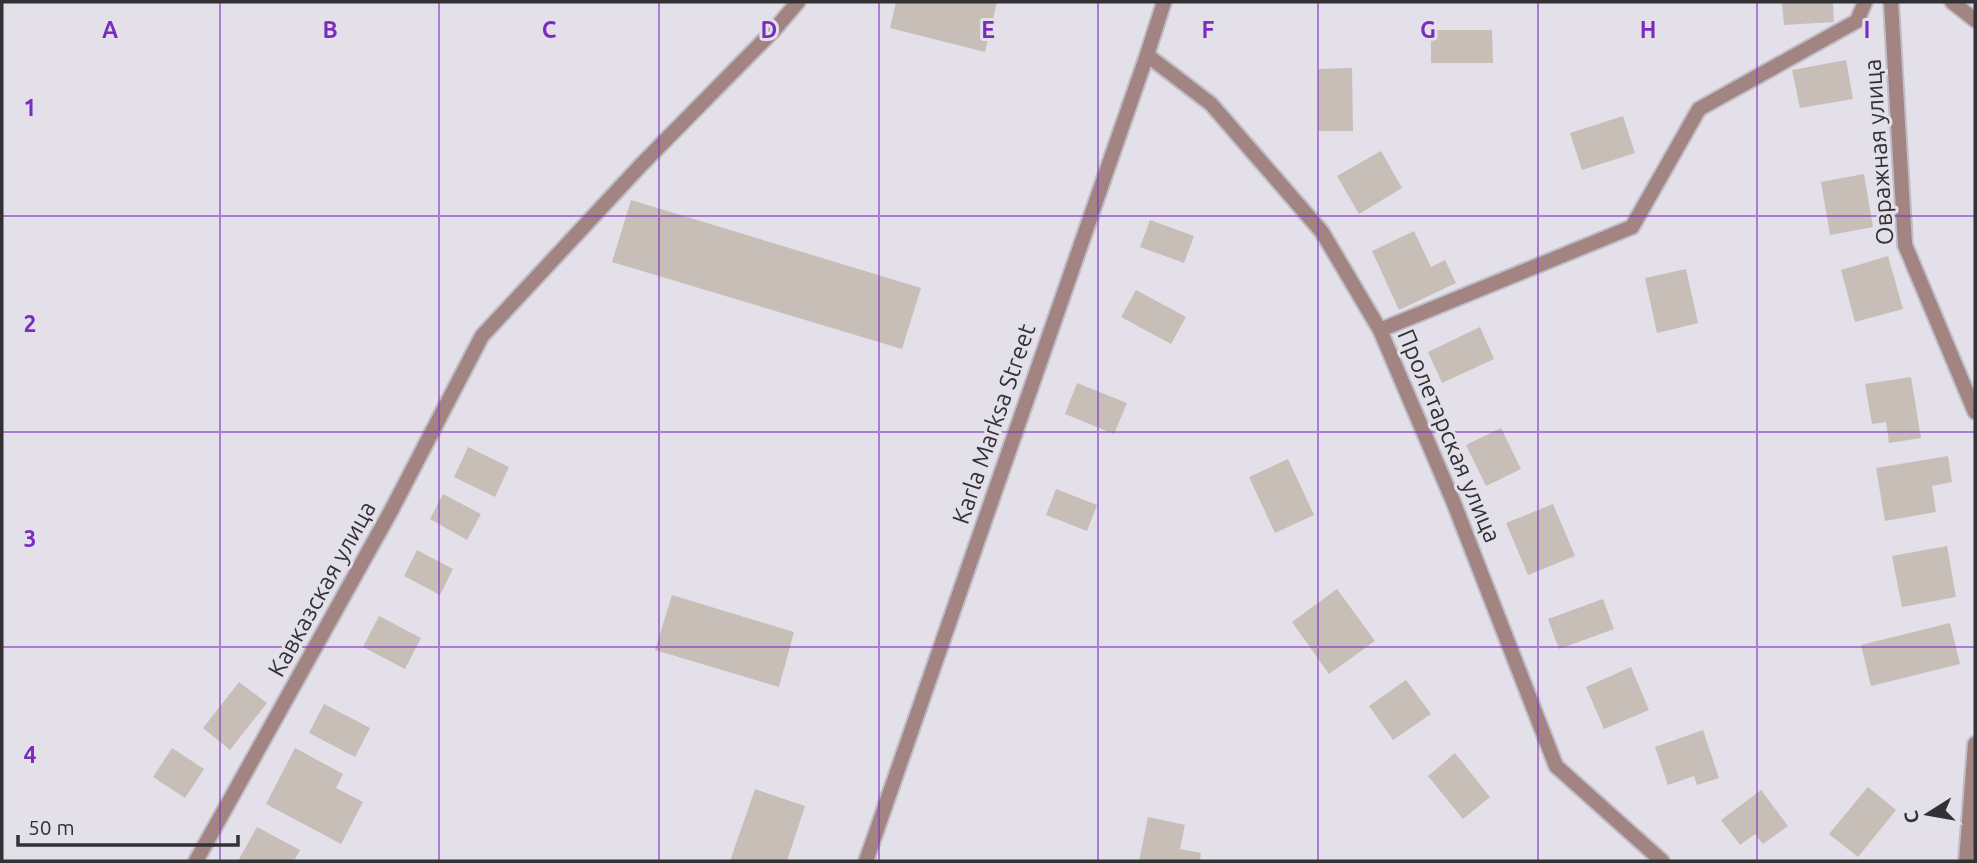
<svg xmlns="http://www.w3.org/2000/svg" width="1977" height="863" viewBox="0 0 1977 863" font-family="Ubuntu,sans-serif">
<rect width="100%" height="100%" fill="#e3e0ea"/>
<g fill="#c6beb7">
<polygon points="896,2 997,2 985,52 890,28"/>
<polygon points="1782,2 1833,2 1834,22 1784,25"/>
<polygon points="1431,30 1492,30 1493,63 1431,63"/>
<polygon points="1846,60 1853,99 1800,108 1792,70"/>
<polygon points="1352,68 1353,131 1318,131 1318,69"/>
<polygon points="1623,116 1635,153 1582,170 1570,133"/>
<polygon points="1381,151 1402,188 1359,214 1337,176"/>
<polygon points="1864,174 1873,227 1830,235 1821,182"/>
<polygon points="631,200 921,288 902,349 612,262"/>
<polygon points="1150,220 1194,236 1184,263 1140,247"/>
<polygon points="1414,231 1431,267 1445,260 1456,283 1399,310 1372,251"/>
<polygon points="1888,256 1903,309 1855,322 1841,270"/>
<polygon points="1686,269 1698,323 1657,333 1645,278"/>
<polygon points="1136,290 1186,317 1171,344 1121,317"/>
<polygon points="1480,327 1494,359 1442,383 1428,352"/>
<polygon points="1911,377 1921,438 1889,443 1886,422 1872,424 1865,384"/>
<polygon points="1077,383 1127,403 1114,434 1065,414"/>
<polygon points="1501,428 1521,469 1486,486 1466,445"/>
<polygon points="468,447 509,467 495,497 454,477"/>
<polygon points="1948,456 1952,482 1932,486 1936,512 1885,521 1876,468"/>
<polygon points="1288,459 1314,515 1275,533 1249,477"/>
<polygon points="1056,489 1097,505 1087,531 1046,515"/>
<polygon points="443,494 481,514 467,540 430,519"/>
<polygon points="1553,504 1575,556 1528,575 1506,523"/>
<polygon points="1947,546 1956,597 1902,607 1892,556"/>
<polygon points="417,550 453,569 440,595 404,576"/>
<polygon points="1337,589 1375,641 1329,674 1292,622"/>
<polygon points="672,595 794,632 779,687 655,650"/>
<polygon points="1603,599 1614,629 1559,649 1548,619"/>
<polygon points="379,616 421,638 405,669 363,647"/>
<polygon points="1950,623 1960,664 1871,686 1861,645"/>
<polygon points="1631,667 1649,710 1604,729 1586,687"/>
<polygon points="1406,680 1431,714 1393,740 1369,706"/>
<polygon points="239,682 267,703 230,750 203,728"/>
<polygon points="324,704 370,728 355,757 309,733"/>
<polygon points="1703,730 1719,778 1697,785 1694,776 1668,785 1655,747"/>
<polygon points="172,748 204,769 185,798 153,777"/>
<polygon points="295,748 343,774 336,788 363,802 341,844 266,804"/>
<polygon points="1455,753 1490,797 1463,819 1428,776"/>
<polygon points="1868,787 1896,810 1858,857 1829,834"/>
<polygon points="755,789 805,806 787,861 730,861"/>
<polygon points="1761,790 1788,826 1763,844 1755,834 1740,845 1721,820"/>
<polygon points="1148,817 1185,825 1180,849 1201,853 1200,861 1139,861"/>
<polygon points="257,827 300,850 294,861 238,861"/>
</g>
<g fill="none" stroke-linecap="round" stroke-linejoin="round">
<g stroke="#c0bdc6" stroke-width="18">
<g id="minor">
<polyline points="1891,2 1905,245 1975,412"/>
<polyline points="1952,2 1975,20"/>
<polyline points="1147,55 1211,104 1322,232 1380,330 1453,501 1556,766 1662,861"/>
<polyline points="1380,330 1632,227 1699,109 1857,21 1865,2"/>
<polyline points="196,861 392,509 482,336 641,165 774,30 798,2"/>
<polyline points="1966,861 1975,744"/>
</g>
</g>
<g stroke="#c0bdc6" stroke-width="18">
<polyline id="tertiary" points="866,861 1147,55 1164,2"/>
</g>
<use href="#minor" stroke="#a28582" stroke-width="14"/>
<use href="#tertiary" stroke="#a28582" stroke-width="14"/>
</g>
<path fill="none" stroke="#7b2cbf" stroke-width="2" stroke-opacity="0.55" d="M220 2V861M439 2V861M659 2V861M879 2V861M1098 2V861M1318 2V861M1538 2V861M1757 2V861M2 216H1975M2 432H1975M2 647H1975"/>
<g text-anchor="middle" stroke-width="6" stroke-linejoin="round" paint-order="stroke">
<g font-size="24" fill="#323134" stroke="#e3e0ea">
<text transform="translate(1879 152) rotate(-94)" y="8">Овражная улица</text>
<text transform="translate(994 424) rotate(-71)" y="8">Karla Marksa Street</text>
<text transform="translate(1449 436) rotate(67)" y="8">Пролетарская улица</text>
<text transform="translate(322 589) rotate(-61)" y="8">Кавказская улица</text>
</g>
</g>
<g font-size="23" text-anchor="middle" font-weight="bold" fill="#7b2cbf" stroke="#e3e0ea" stroke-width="6" stroke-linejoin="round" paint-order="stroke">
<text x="110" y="38">A</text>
<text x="330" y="38">B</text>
<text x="549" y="38">C</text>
<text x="769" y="38">D</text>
<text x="988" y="38">E</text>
<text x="1208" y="38">F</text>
<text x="1428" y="38">G</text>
<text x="1648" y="38">H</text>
<text x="1867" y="38">I</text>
<text x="30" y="116">1</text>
<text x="30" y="332">2</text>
<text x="30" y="547">3</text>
<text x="30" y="763">4</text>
</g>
<rect width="1977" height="863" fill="none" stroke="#323134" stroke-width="7"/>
<g transform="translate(1928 814) rotate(259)" stroke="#e3e0ea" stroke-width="5" paint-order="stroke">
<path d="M0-5L12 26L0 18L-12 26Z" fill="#323134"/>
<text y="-10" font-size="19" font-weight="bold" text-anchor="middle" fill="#323134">С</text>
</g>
<path d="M18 835v10h220v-10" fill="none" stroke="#323134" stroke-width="3.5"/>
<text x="28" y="835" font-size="21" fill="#323134" stroke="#e3e0ea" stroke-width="5" paint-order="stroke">50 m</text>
</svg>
